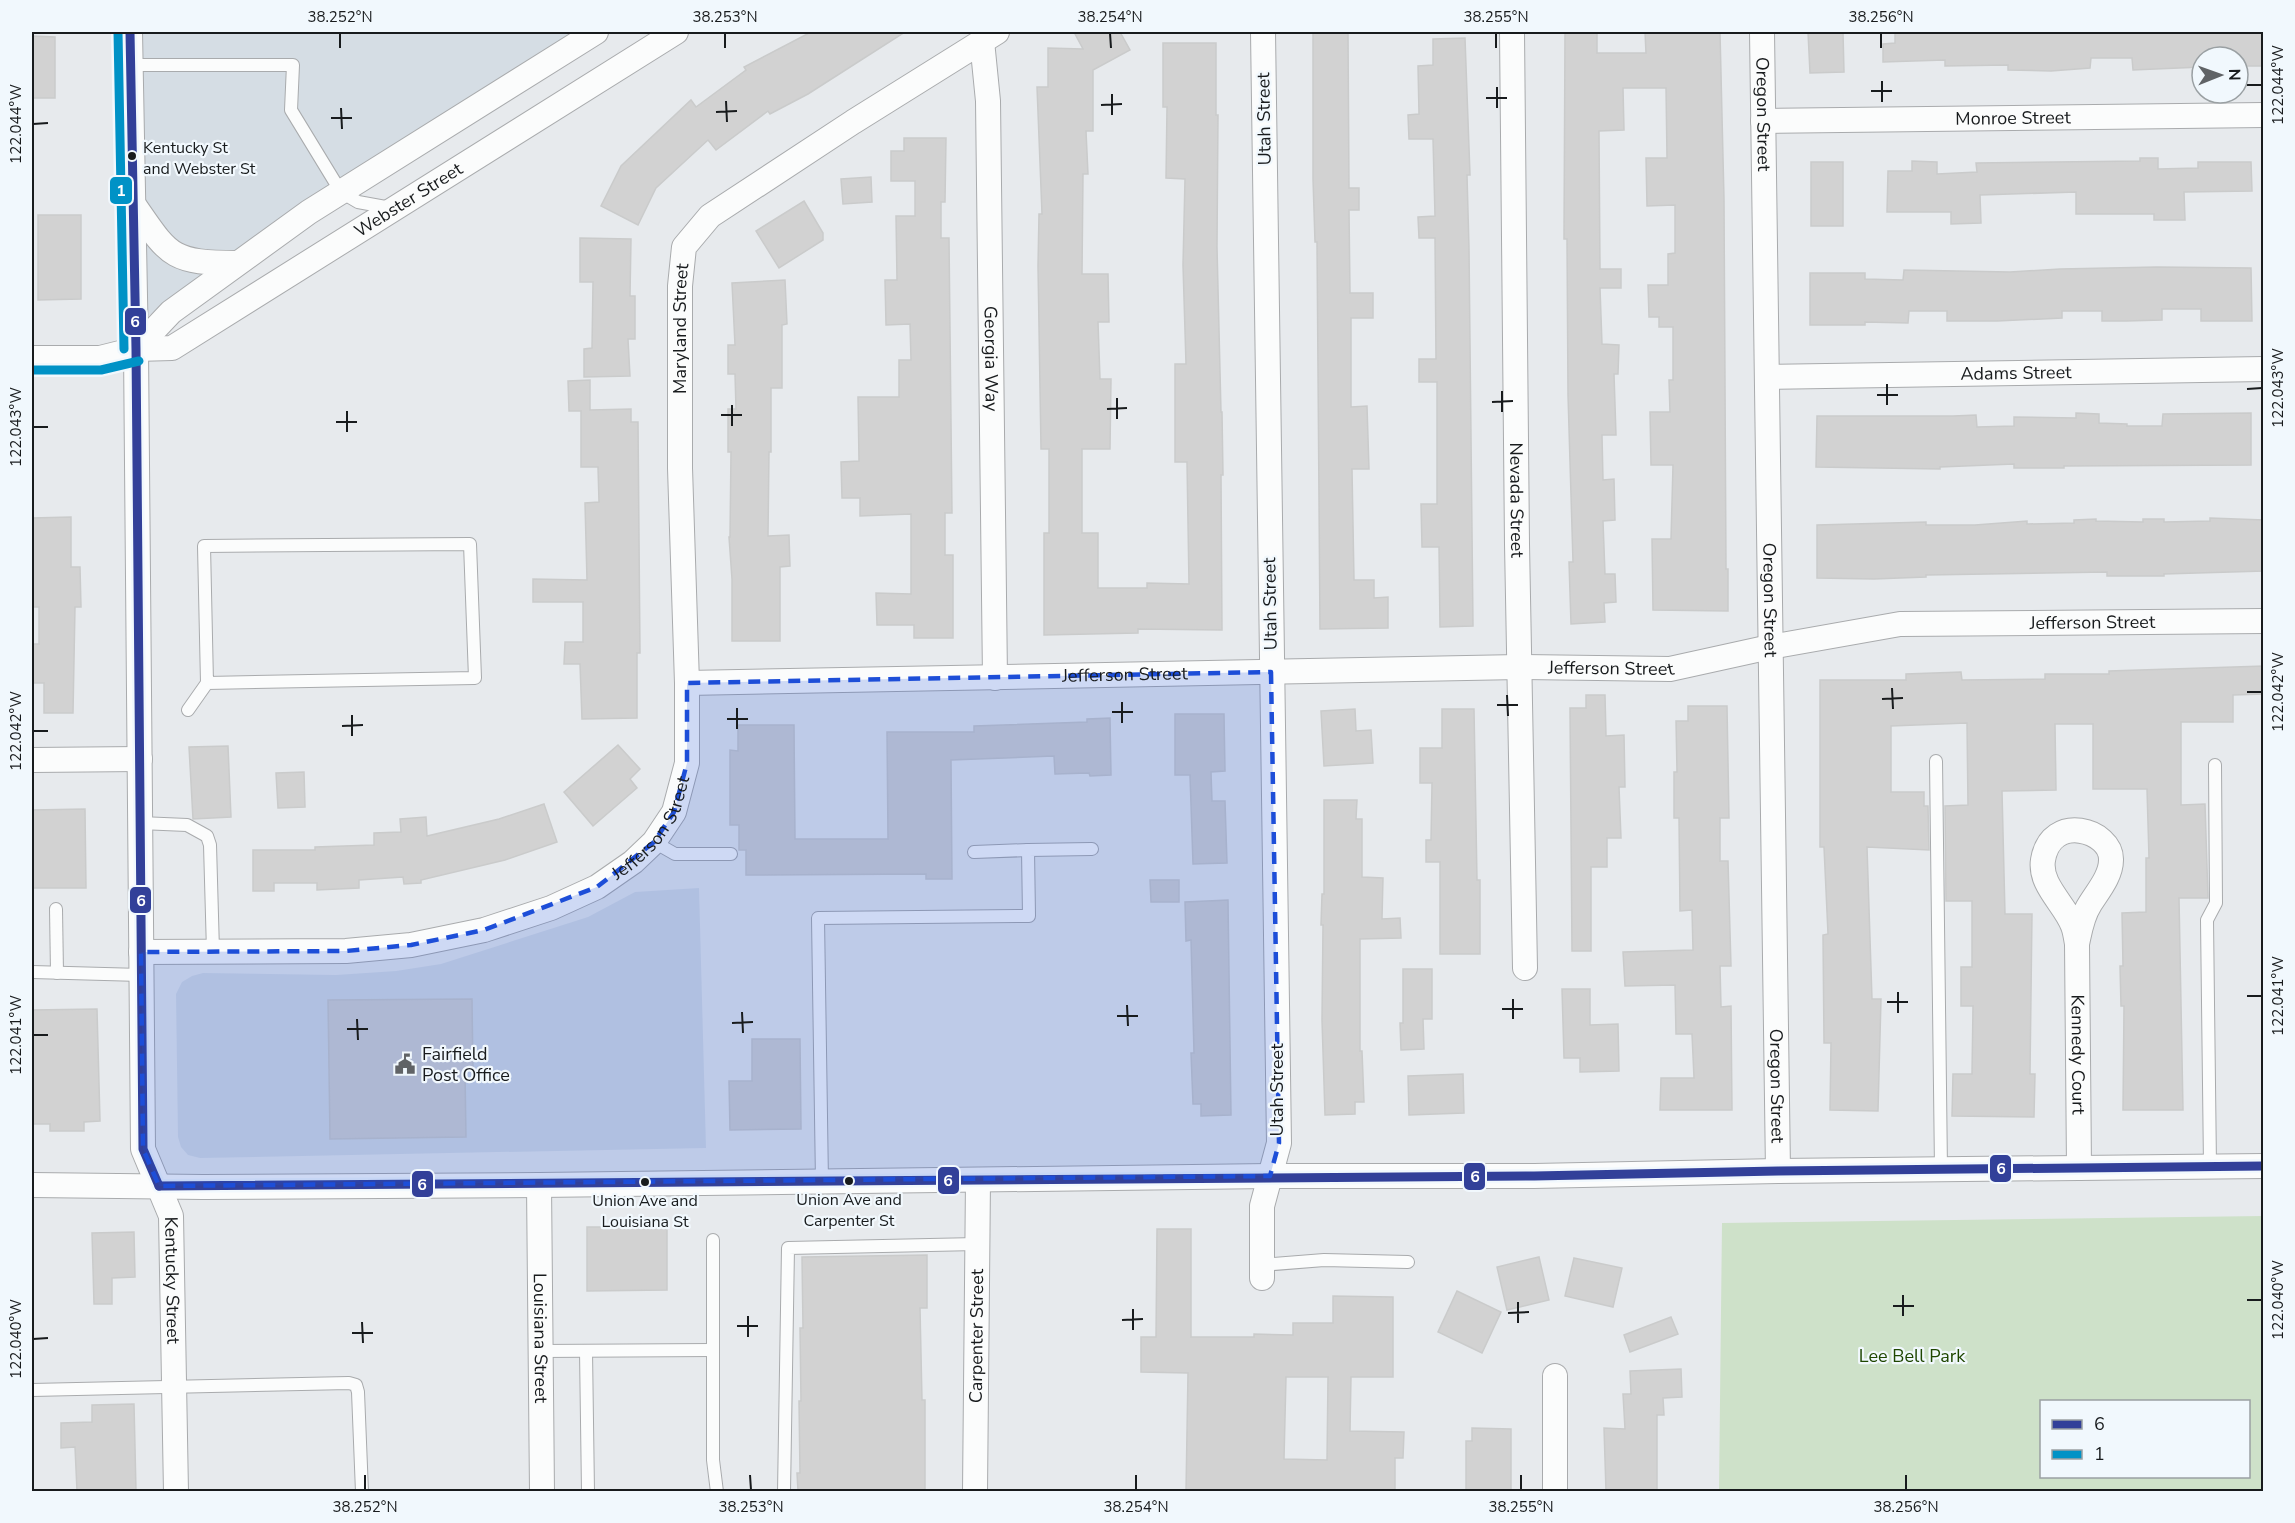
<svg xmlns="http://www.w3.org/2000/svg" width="2295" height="1523" viewBox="0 0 2295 1523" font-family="'Nunito Sans',sans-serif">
<rect width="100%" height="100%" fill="#e7eaed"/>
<g fill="#d5dde4">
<polygon points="139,32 612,32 143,319"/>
<polygon points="699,888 706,1148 200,1158 188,1155 181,1147 178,1137 176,994 182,982 192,976 203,973 336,975 396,971 441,964 588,917 635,892"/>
</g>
<path fill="#cee1c9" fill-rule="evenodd" d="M2263 1216V1491H1719L1722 1223ZM2042 1402H2248V1476H2042Z"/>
<g fill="#d2d2d2" stroke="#cacbcb" stroke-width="1.5" fill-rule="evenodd">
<polygon points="811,32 905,32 808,94 770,114 768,111 716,150 708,140 656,188 638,225 601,206 621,166 691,100 696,107 746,70 744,67"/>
<polygon points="1074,32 1120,32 1130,50 1093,70 1093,131 1086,131 1088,174 1083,174 1082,274 1108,274 1109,322 1098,322 1100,379 1111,379 1110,449 1082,449 1082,533 1098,533 1098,588 1147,588 1147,583 1189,584 1187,462 1175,462 1175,364 1186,364 1183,265 1185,179 1166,178 1167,107 1163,107 1163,43 1216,43 1216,115 1218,115 1217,247 1221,412 1222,412 1223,475 1221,475 1222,630 1138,629 1138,633 1044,635 1044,533 1049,533 1049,449 1041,449 1038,266 1039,214 1042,214 1037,87 1048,87 1048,48 1083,49"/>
<polygon points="1313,32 1348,32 1349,188 1359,188 1359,210 1349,210 1350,293 1373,293 1373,318 1351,318 1351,407 1367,406 1369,469 1352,469 1354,580 1374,580 1374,598 1388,597 1388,628 1320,629 1317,242 1315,242 1313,179"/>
<polygon points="1565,32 1597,32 1597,53 1646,53 1645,32 1720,32 1724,199 1726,569 1728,569 1728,611 1653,610 1652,539 1671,539 1673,465 1651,465 1650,412 1670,412 1669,380 1673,380 1673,327 1659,327 1659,317 1649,317 1648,285 1668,285 1668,254 1675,253 1675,205 1647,206 1646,158 1667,158 1666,88 1623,88 1624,130 1599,131 1600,269 1621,269 1621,288 1600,288 1602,344 1619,345 1618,374 1614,374 1616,435 1602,435 1603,480 1614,479 1615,520 1603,521 1605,574 1615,574 1616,602 1604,603 1605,622 1571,624 1569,562 1573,562 1568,395 1567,239 1564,239"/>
<polygon points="1808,32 1843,32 1844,72 1810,73"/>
<polygon points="1895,32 2264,32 2264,66 2238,66 2238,57 2202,57 2202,67 2133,70 2132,58 2091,58 2090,68 2051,71 2008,70 2008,65 1945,66 1945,60 1883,62 1883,44 1895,43"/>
<polygon points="32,36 55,37 55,98 32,98"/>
<polygon points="1465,38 1470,175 1467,175 1469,248 1473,626 1440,627 1439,547 1422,547 1421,504 1437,504 1437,382 1419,382 1419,359 1436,359 1435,238 1419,238 1418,217 1435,216 1433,139 1409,139 1408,115 1419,114 1418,66 1433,65 1433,39"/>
<polygon points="904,138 946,138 945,202 941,202 941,238 949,238 952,513 945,513 945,555 953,555 953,638 914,638 914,625 877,625 876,593 911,594 911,514 860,516 860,498 842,498 841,462 859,461 858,397 899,397 899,360 911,360 910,324 886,325 885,280 897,280 896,216 915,216 915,181 891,181 891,151 904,151"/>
<polygon points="2140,158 2158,158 2158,169 2198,168 2198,162 2251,162 2252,191 2184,192 2185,220 2154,220 2154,214 2076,214 2076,192 1980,195 1981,223 1951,224 1951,212 1887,212 1888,171 1912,171 1912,161 1937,162 1937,174 1977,172 1976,163 2140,161"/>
<rect x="1811" y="162" width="32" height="64"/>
<polygon points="871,177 872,202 843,204 841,179"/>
<polygon points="804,201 823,233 823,240 779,268 756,231"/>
<polygon points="38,215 81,215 81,299 38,300"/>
<polygon points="580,238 631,239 630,296 635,296 635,339 628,339 630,376 584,377 584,349 592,348 593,282 580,282"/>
<polygon points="2157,267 2251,268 2252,321 2201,321 2201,309 2162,309 2162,320 2126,321 2102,321 2102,311 2062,311 2062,318 1997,321 1947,321 1947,311 1909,311 1908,323 1865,322 1865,325 1810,325 1810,273 1865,273 1865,279 1903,280 1904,270 2010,272 2060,269"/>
<polygon points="785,280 787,324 782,325 782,388 771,388 771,452 769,452 768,536 789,535 790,566 780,567 780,641 732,641 732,579 729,537 730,537 731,452 728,452 728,409 736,409 735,374 728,374 728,345 735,345 732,283"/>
<polygon points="590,380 590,410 631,409 631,422 638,422 640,653 637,653 637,718 582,719 580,664 564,664 565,642 583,642 583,602 533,602 533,579 587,580 585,503 599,502 598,467 581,467 581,411 569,411 568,381"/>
<polygon points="2076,413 2099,414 2099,423 2127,424 2127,426 2162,426 2163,414 2251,413 2251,465 2064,466 2064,468 2014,468 2014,464 1940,467 1940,469 1816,467 1817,416 1953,416 1976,415 1977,427 2014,426 2014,417 2076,418"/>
<polygon points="71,517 71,567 80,567 81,607 75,607 73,713 44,713 44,683 32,683 32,644 39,644 39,607 32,607 32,518"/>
<polygon points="2210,518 2264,520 2264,571 2164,574 2164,576 2107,576 2107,572 1926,575 1926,577 1874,579 1817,578 1817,525 1926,522 1926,525 1975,525 2027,521 2027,524 2074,523 2074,520 2096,519 2096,521 2143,522 2143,519 2164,519 2164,522 2210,521"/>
<polygon points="2264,666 2264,694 2233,695 2233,722 2181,722 2181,805 2205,804 2208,898 2179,898 2183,1110 2123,1110 2124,1006 2121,1006 2120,966 2123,966 2122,913 2146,912 2146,858 2149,858 2147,789 2093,789 2093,724 2055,724 2056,790 2002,791 2005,914 2032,914 2030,1074 2035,1074 2034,1117 1952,1116 1953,1074 1972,1074 1973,1006 1961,1006 1961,967 1972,967 1972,901 1946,901 1945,806 1968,805 1967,723 1891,726 1891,792 1924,792 1924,806 1928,806 1929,850 1867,847 1872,999 1881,999 1878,1111 1830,1110 1831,1043 1824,1043 1823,935 1828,934 1824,847 1820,847 1820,680 1906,680 1906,674 1961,672 1962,680 2045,679 2045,674 2109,674 2109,671"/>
<polygon points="1586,695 1605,695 1606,736 1624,735 1625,787 1619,787 1621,838 1607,838 1607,867 1591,867 1591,951 1572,951 1570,708 1586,708"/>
<polygon points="1688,706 1727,706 1729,818 1720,818 1720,861 1728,861 1731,966 1720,966 1721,1007 1731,1006 1732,1110 1660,1110 1661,1078 1694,1078 1692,1034 1676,1034 1675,985 1625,986 1623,952 1693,950 1692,910 1680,911 1679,818 1674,818 1674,772 1677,772 1676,721 1688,721"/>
<polygon points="1355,709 1356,731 1371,730 1373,763 1324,766 1321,711"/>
<polygon points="1442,709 1474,709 1477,880 1480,880 1480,954 1440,954 1440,862 1426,862 1426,840 1431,840 1432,783 1420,783 1420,748 1442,748"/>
<polygon points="1175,714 1224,714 1225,771 1211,772 1212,801 1225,801 1227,863 1193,864 1190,775 1175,775"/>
<polygon points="1110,718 1111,775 1090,776 1089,773 1055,774 1054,756 951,760 952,879 926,879 926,874 746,875 746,850 739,850 739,825 730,825 730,750 738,751 738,725 794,725 795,839 888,839 887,732 974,732 974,726 1087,722 1087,719"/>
<polygon points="618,745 640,769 630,779 637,788 593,826 564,792"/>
<polygon points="228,746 231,817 193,819 189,747"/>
<polygon points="304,772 305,807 278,808 276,773"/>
<polygon points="1324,800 1357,800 1356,819 1362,819 1362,877 1383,878 1382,919 1400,918 1401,938 1360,939 1360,1051 1362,1051 1364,1102 1355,1102 1355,1114 1325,1115 1322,1020 1323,925 1321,925 1322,894 1324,894"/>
<polygon points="544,804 557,842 505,860 421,880 421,883 404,884 403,877 359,880 359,888 317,890 317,883 274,883 274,891 253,891 253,850 315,850 315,847 374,845 374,833 401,832 400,819 426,817 427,836 499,819"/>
<polygon points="85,809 86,888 32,888 32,810"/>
<polygon points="1150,880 1179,880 1179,902 1151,902"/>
<polygon points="1228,900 1231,1115 1201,1116 1201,1104 1193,1104 1191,1053 1194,1053 1191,940 1186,941 1185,902"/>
<polygon points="1403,969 1432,969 1432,1019 1423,1019 1424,1049 1401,1050 1400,1023 1403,1023"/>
<polygon points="1562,989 1590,989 1590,1025 1618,1024 1619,1071 1580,1072 1580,1058 1564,1058"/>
<polygon points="472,999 473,1070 465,1070 466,1137 330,1139 328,1000"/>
<polygon points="97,1009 100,1121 84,1122 84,1131 50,1131 50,1124 32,1124 32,1010"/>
<polygon points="752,1039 800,1039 801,1129 730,1130 729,1081 752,1081"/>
<polygon points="1463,1074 1464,1113 1409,1115 1408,1076"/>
<polygon points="587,1227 667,1227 667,1290 587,1291"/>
<path d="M1157 1229H1191V1337H1254V1334L1293 1335V1323H1333V1296L1393 1297V1377H1351L1350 1431 1404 1432 1403 1458H1395V1491H1186L1188 1373 1141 1372V1337H1156ZM1286 1377H1328L1327 1460 1284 1459Z"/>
<polygon points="134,1232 135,1277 112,1278 112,1304 94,1304 92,1233"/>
<polygon points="927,1255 927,1308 920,1308 922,1400 925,1400 925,1491 798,1491 797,1473 800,1473 799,1401 801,1401 800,1328 803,1328 802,1257"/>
<polygon points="1539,1257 1549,1300 1507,1310 1497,1267"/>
<polygon points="1574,1258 1622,1268 1613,1307 1565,1296"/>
<polygon points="1457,1291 1501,1312 1482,1353 1438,1332"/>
<polygon points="1671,1317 1678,1334 1630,1352 1624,1335"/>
<polygon points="1681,1369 1682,1397 1663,1398 1664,1415 1657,1415 1657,1491 1606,1491 1604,1428 1625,1429 1623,1394 1631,1394 1630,1371"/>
<polygon points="134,1404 136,1491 77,1491 75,1447 61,1448 61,1423 92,1422 92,1405"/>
<polygon points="1472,1428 1511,1429 1511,1491 1466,1491 1466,1441 1472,1441"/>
</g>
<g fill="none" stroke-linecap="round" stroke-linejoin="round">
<g stroke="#a9abad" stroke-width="14">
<g id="lane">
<polyline points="130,65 293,65 291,110 341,192 358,202 391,208"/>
<polyline points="188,710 207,683 475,678 470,544 204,546 207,683"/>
<polyline points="1936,761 1941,1169"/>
<polyline points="140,823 187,825 207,836 210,845 213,951"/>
<polyline points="654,842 675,854 731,854"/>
<polyline points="974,852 1028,850"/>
<polyline points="56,909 57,973"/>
<polyline points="32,972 141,975"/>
<polyline points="2210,1166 2207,920 2216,903 2215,765"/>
<polyline points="822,1182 818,918 1029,916 1028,850 1092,849"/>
<polyline points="713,1240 713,1460 717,1492"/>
<polyline points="1262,1265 1324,1260 1408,1262"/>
<polyline points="540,1351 713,1350"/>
<polyline points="586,1351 588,1492"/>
<polyline points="32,1390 349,1383 356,1385 358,1392 362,1492"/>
<polyline points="784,1492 788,1248 977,1244"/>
</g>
</g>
<g stroke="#a9abad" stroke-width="26">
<g id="street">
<path id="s1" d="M130 32 136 349 143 1149 171 1216 176 1492"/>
<path id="s2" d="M1512 32 1517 544 1525 968"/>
<path id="s3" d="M1762 32 1778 1171"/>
<path id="s4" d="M982 41 988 101 995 678"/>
<path id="s5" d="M1763 121 2264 115"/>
<path d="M132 202C169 255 169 263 237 263"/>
<polyline points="136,349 171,312 309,212 596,32"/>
<path id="s6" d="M32 358H100L136 349 172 348 676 32"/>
<path id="s7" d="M1767 377 2264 369"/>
<path id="s8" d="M687 683 1519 667 1670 669 1770 647 1900 624 2264 621"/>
<polyline points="32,760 140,759"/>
<path id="s9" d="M2077 944C2076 938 2075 931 2073 926 2065 904 2039 885 2043 860 2051 812 2112 830 2111 860 2111 876 2098 891 2090 904 2082 916 2080 930 2077 944L2079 1168"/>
<path id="s10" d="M141 952 346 951 411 945 484 930 551 908 597 887 633 862 654 842 674 812 687 763V683L680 468V286L684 247 710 216 853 122 997 32"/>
<polyline points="32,1185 203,1187 539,1185 1270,1176 1534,1176 1778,1171 2264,1166"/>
<path id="s11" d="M539 1185 542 1492"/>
<polyline points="1262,1278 1262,1206 1279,1143 1263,32"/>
<path id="s12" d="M975 1492 978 1180"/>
<polyline points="1555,1492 1555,1376"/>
</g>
</g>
<use href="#lane" stroke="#fbfcfc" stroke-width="12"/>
<use href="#street" stroke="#fbfcfc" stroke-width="24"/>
<g stroke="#f1f8fd" stroke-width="14">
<g id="bus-1">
<polyline points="130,32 136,349 143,1149 159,1186"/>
<polyline points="159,1186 1534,1176 1778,1171 2264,1166"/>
</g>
</g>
<g stroke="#f1f8fd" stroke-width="14">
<g id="bus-2">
<polyline points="118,32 124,349"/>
<polyline points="32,370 101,370 139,361"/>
</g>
</g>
<use href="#bus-1" stroke="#324099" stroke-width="9"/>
<use href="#bus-2" stroke="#0092c6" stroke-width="9"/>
</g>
<path fill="#1d4ed8" fill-opacity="0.2" stroke="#1d4ed8" stroke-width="4.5" stroke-dasharray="12 8" stroke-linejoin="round" d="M1271 672 1279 1143 1270 1176 159 1186 143 1149 141 952 346 951 411 945 484 930 597 887 654 842 674 812 687 763V683Z"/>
<path fill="none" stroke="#181b1d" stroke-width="2" d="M340 33V48M725 33V48M1110 33 1111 48M1496 33V48M1881 33V48M1882 81V102M2247 85H2262M1497 87V108M1871 91H1892M1112 94V115M1486 98H1507M726 101 727 122M1101 105 1122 104M341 108 342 129M716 112 737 111M331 118H352M33 124 48 123M1887 384V405M2247 389 2262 388M1502 391V412M1877 395H1898M1117 398V419M1492 402 1513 401M732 405V426M1107 409 1127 408M347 411V432M721 415H742M336 422H357M33 427H48M1892 688 1893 709M2247 692H2262M1507 695 1508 716M1882 699 1903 698M1122 702V723M1497 705H1518M737 708V729M1112 712H1133M352 715V736M727 719H748M342 726 363 725M33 731H48M1898 992V1013M2247 996H2262M1513 999V1019M1887 1002H1908M1127 1005 1128 1026M1502 1009H1523M742 1012 743 1033M1117 1016H1138M357 1019 358 1040M732 1023 753 1022M347 1029H368M33 1035H48M1903 1295V1316M2247 1300H2262M1518 1302V1323M1893 1306H1914M1133 1309V1330M1508 1313 1529 1312M748 1316V1337M1122 1320 1143 1319M362 1322 363 1343M737 1326H758M352 1333H373M33 1339 48 1338M365 1475V1490M750 1475 751 1490M1136 1475V1490M1521 1475V1490M1906 1475V1490"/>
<defs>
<g id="civic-bare" transform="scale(1.62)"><path d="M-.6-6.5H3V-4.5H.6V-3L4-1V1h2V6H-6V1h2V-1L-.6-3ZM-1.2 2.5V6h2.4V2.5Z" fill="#606366" stroke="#f1f8fd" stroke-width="2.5" paint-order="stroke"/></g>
</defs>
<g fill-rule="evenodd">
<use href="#civic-bare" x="405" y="1064"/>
</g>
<g fill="#181b1d" stroke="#f1f8fd" stroke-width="2">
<circle cx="132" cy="156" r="5"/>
<circle cx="849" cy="1181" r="5"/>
<circle cx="645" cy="1182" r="5"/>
</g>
<g text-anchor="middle" stroke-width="4.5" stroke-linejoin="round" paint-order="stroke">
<g font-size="16" fill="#181b1d" stroke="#f1f8fd">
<text x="143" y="153" text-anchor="start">Kentucky St<tspan x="143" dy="21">and Webster St</tspan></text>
<text x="849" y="1205">Union Ave and<tspan x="849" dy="21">Carpenter St</tspan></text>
<text x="645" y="1206">Union Ave and<tspan x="645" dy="21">Louisiana St</tspan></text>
</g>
<g font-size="18" fill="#181b1d" stroke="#f1f8fd">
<text dy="6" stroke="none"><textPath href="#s3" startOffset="82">Oregon Street</textPath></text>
<text dy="6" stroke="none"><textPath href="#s5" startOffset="250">Monroe Street</textPath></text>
<text transform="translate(1264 119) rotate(-91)" y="6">Utah Street</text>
<text dy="6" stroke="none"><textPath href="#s6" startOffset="420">Webster Street</textPath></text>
<text dy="6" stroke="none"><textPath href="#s10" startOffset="1060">Maryland Street</textPath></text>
<text dy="6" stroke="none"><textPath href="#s4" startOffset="318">Georgia Way</textPath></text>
<text dy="6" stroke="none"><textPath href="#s7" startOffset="249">Adams Street</textPath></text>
<text dy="6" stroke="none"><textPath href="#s2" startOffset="468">Nevada Street</textPath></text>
<text dy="6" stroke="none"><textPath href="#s3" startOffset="568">Oregon Street</textPath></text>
<text transform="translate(1270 604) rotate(-91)" y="6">Utah Street</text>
<text dy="6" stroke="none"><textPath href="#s8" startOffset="1410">Jefferson Street</textPath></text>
<text dy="6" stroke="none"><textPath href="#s8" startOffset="924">Jefferson Street</textPath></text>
<text dy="6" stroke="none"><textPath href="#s8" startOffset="438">Jefferson Street</textPath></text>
<text dy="6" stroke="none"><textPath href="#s10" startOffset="549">Jefferson Street</textPath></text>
<text dy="6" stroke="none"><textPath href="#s9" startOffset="394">Kennedy Court</textPath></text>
<text dy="6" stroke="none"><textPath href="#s3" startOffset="1054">Oregon Street</textPath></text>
<text transform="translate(1277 1090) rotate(-90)" y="6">Utah Street</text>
<text dy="6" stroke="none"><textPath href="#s1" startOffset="1254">Kentucky Street</textPath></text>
<text dy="6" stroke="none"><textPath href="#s12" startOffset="156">Carpenter Street</textPath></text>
<text dy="6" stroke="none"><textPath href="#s11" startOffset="153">Louisiana Street</textPath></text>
</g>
<g font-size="18" fill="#181b1d" stroke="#f1f8fd" text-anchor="start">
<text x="422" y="1060">Fairfield<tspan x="422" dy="21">Post Office</tspan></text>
</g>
<g font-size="18" fill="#1e4600" stroke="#f1f8fd">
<text x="1912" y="1362">Lee Bell Park</text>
</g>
</g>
<g stroke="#f1f8fd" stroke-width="2">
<rect x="109" y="176" width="24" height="29" rx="6" fill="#0092c6"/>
<rect x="124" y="307" width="23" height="29" rx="6" fill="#324099"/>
<rect x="129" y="886" width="23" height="28" rx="6" fill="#324099"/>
<rect x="1989" y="1154" width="23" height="29" rx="6" fill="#324099"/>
<rect x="1463" y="1162" width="23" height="29" rx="6" fill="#324099"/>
<rect x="937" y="1166" width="23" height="29" rx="6" fill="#324099"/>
<rect x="411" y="1170" width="23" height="28" rx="6" fill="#324099"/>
</g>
<g font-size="16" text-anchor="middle" font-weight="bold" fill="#fff">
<text x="121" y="196">1</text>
<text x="135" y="327">6</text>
<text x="141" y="906">6</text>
<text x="2001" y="1174">6</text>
<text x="1475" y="1182">6</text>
<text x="948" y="1186">6</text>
<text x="422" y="1190">6</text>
</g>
<rect width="2295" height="1523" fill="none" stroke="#f1f8fd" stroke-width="66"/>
<rect x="2040" y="1400" width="210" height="78" fill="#f1f8fd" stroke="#9aa0a3" stroke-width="1.5"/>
<rect x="2052" y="1420" width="30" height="9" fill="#324099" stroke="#9aa0a3" stroke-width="1.5"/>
<text x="2094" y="1430" font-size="18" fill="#181b1d">6</text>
<rect x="2052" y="1450" width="30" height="9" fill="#0092c6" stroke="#9aa0a3" stroke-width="1.5"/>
<text x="2094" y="1460" font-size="18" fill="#181b1d">1</text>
<g transform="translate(2220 75) rotate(89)"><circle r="28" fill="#f1f8fd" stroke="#9aa0a3" stroke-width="1.5"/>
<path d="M0-4.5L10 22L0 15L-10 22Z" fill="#606366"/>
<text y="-9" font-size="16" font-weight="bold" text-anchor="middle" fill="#181b1d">N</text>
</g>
<rect x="33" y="33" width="2229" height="1457" fill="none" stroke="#181b1d" stroke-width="2"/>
<g font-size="15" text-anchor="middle" fill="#181b1d">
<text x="340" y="22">38.252°N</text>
<text x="725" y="22">38.253°N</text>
<text x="1110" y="22">38.254°N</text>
<text x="1496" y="22">38.255°N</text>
<text x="1881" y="22">38.256°N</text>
<text transform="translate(2278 85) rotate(-90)" y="5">122.044°W</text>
<text transform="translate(16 124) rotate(-90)" y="5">122.044°W</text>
<text transform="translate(2278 388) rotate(-90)" y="5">122.043°W</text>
<text transform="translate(16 427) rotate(-90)" y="5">122.043°W</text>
<text transform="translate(2278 692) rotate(-90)" y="5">122.042°W</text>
<text transform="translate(16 731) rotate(-90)" y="5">122.042°W</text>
<text transform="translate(2278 996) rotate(-90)" y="5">122.041°W</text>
<text transform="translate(16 1035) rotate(-90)" y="5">122.041°W</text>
<text transform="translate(2278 1300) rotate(-90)" y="5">122.040°W</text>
<text transform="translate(16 1339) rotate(-90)" y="5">122.040°W</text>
<text x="365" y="1512">38.252°N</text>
<text x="751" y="1512">38.253°N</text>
<text x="1136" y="1512">38.254°N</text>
<text x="1521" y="1512">38.255°N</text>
<text x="1906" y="1512">38.256°N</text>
</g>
</svg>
